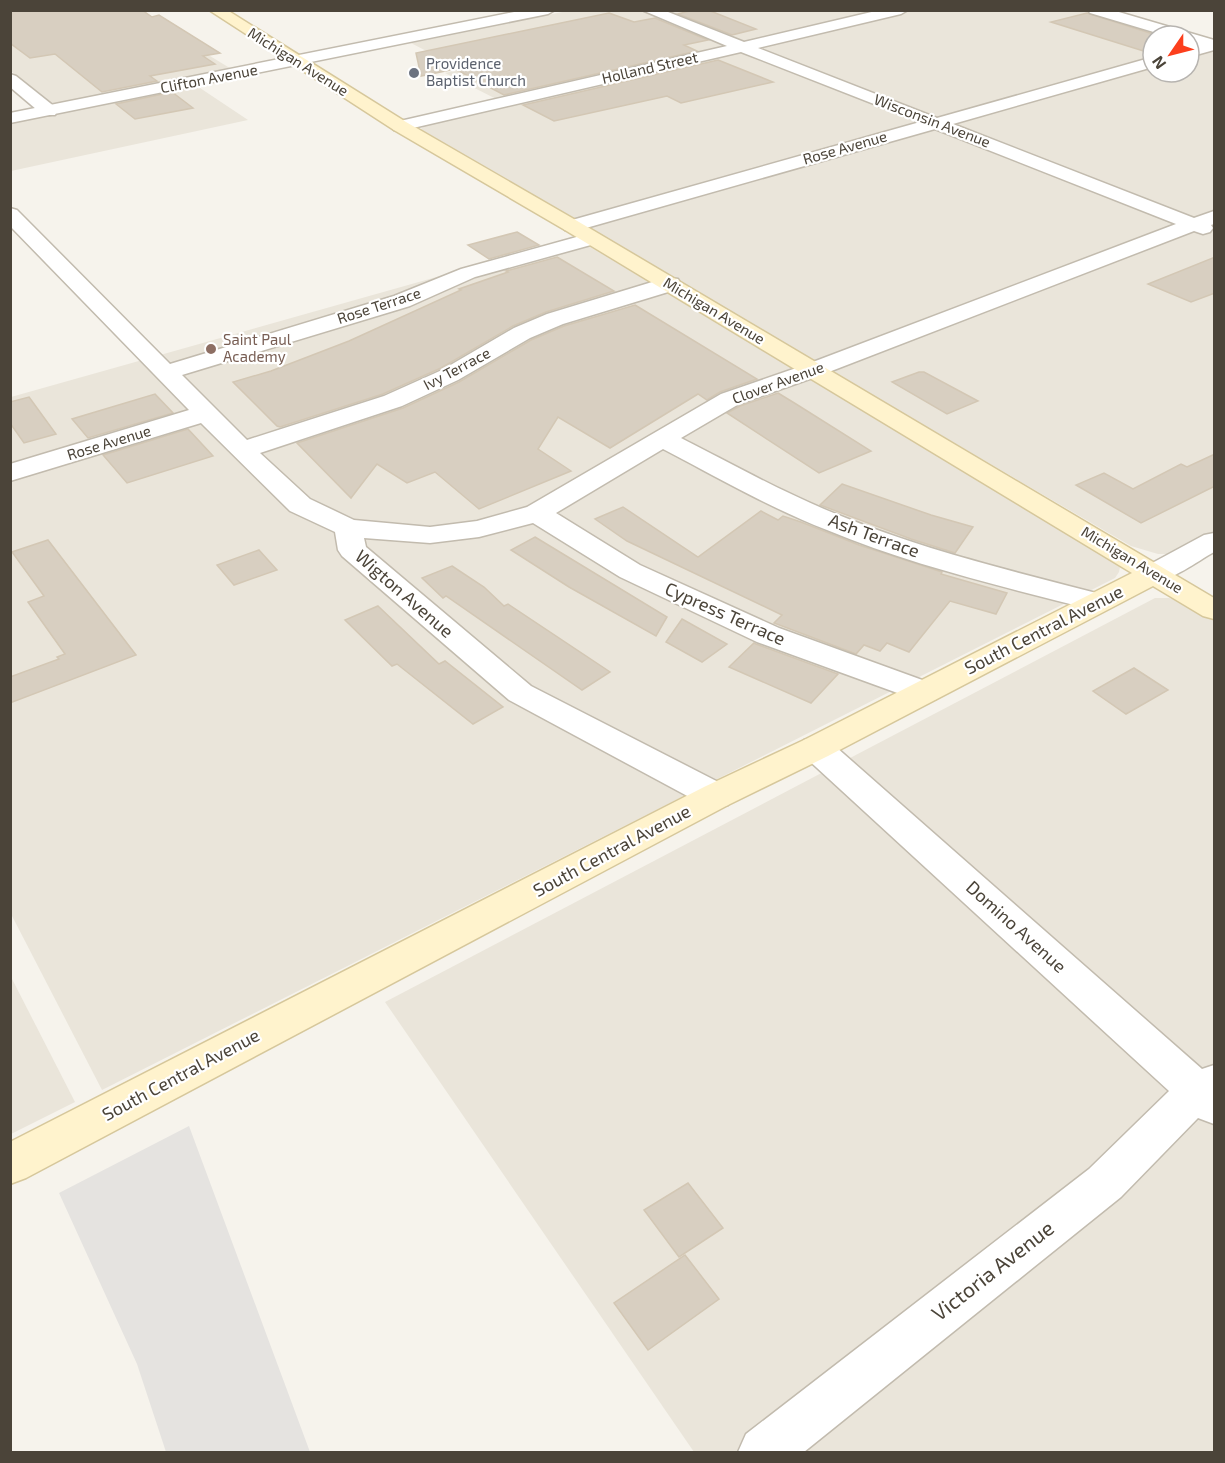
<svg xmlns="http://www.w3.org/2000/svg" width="1225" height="1463" viewBox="0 0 1225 1463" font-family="'Exo 2',sans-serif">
<rect width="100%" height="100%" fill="#f6f3ec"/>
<g fill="#eae5da">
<polygon points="572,10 1084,10 1169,36 1153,36 1153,72 1189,72 1189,42 1214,50 1214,531 1169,554 1158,554 1131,546 423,133 421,129 425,125 508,105 445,73 461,69 411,43"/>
<polygon points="10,11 187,42 233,70 53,104 11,71"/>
<polygon points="197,86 248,120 11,171 10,123"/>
<polygon points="575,238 1113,560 1120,567 1119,572 1115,578 102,1090 11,914 11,397"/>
<polygon points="1155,598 1169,598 1182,602 1214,621 1214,1452 694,1452 385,1002"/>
<polygon points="10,975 75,1102 11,1134 10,1134"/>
</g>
<polygon fill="#e5e3e0" points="189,1126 310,1452 166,1452 137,1364 59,1193"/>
<g fill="#d8cfc1" stroke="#d3c7b4" stroke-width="1.5">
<polygon points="10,10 142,10 152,17 159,15 220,53 203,56 215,64 150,76 157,81 102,92 55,54 30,58 10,43"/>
<polygon points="693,10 708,10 756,29 732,35 678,14"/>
<polygon points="609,13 634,22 655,18 708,40 684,45 697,51 504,95 455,69 421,76 416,53"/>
<polygon points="1087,13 1153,34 1153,54 1051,22"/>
<polygon points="718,60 773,82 681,103 667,96 554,121 523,105"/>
<polygon points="172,92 193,108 135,119 116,104"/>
<polygon points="517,232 539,245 489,259 468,245"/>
<polygon points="557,257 614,291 546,312 513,326 441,368 383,394 280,427 277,426 233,382 271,371 349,341 461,290 459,289 508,272 506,271"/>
<polygon points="1215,257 1215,293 1191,302 1148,284"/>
<polygon points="635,305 757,379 720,392 707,400 698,394 610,448 558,417 538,449 571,471 479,509 435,472 407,483 377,464 351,498 297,443 403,408 459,382 531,340 564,326"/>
<polygon points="919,372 924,372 978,401 947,414 892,382"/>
<polygon points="778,393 796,404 871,451 819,473 727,413 740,406"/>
<polygon points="155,394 173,413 88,438 72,419"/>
<polygon points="29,397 56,434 24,443 10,423 10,402"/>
<polygon points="188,429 213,456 127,483 103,455"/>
<polygon points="1215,454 1215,486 1141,523 1076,485 1104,473 1133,489 1181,464 1187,467"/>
<polygon points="842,484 931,515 973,527 955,553 911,539 820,505"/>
<polygon points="623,507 698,557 761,511 778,520 783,516 801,522 859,545 942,572 941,574 1007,593 996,614 950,601 909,652 887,643 880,651 864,645 856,654 774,623 782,615 627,541 595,519"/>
<polygon points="535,537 667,617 656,636 569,587 511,550"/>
<polygon points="48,540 136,655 10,703 10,677 59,659 57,657 65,654 28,602 44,596 12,552"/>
<polygon points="259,550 277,570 234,585 217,565"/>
<polygon points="452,566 484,587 504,606 508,604 610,672 582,690 446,596 443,598 422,578"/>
<polygon points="378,606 439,664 445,661 503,707 473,724 397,664 392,666 345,620"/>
<polygon points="682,619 727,644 702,662 666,642"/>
<polygon points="754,643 756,644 838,674 811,703 729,667"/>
<polygon points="1134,668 1168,690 1126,714 1093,691"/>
<polygon points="688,1183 723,1228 679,1257 644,1210"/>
<polygon points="685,1255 719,1299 648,1350 614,1303"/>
</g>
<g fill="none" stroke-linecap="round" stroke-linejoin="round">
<g stroke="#c2bbae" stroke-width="3">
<g id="minor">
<path d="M642 10H663L744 42 880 10H908L901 14 758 48 937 118 1153 57V67L953 124 1194 218 1214 211V224L1211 225 1213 228 1210 232 1203 234 1194 231 821 375 739 404 681 438C736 466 789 496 846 518 930 552 1020 573 1108 596L1113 602 1108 608 1098 611C1007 588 914 566 827 530 770 508 717 477 663 449L556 513 640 565 779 628 936 685 941 692 936 699 925 702 914 699 757 642 620 577 533 523 479 537 430 543 364 538 366 547 531 686 728 787 733 796 728 805 716 808 704 805 509 700 342 556 338 550 335 532 290 511 201 423 10 481V464L189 410 10 226V208L17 210 170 364 394 296 461 269 591 233 598 235 601 239 598 243 475 277 410 306 182 375 247 440 384 396 442 370 514 328 547 314 662 279 670 278 678 279 681 284 678 289 563 324 530 338 458 380 402 406 260 453 310 499 354 520 430 527 477 521 527 507 721 394 805 365 1176 224 935 129 579 230H565L562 226 565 222 920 122 741 52 400 131 394 130 391 126 394 122 400 121 727 46Z"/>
<polygon points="1214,40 1214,50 1189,57 1189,47"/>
<polygon points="10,74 16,76 55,107 57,111 55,115 43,115 10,87"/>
<polygon points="816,737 828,740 1202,1069 1214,1065 1214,1124 1198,1118 1121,1197 804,1452 738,1452 746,1434 1089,1169 1169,1091 804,756 799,748 804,740"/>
</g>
</g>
<g stroke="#c2bbae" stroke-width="3">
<g id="tertiary">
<polygon points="524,10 555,10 548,14 10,123 10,113"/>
<polygon points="1088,10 1112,10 1214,40 1214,49 1189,43 1189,36 1167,36 1090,13"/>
<path d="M1214 533V552C1194 563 1167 586 1143 580L1139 574 1143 568 1204 535Z"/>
</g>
</g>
<g stroke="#d6c79b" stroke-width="3">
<polygon id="secondary" points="209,10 227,10 406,122 579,222 1214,598 1214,619 1203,616 1153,586 828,756 728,805 26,1178 10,1184 10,1142 704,787 804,740 1132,573 565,230 394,130"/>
</g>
<use href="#minor" fill="#fff" fill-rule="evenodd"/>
<use href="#tertiary" fill="#fff" fill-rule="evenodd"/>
<use href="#secondary" fill="#fff3cd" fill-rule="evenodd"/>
</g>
<circle fill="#6b7280" stroke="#fff" stroke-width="2" cx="414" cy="73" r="6"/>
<circle fill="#8d6e63" stroke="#fff" stroke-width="2" cx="211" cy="349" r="6"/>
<g text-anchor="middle" stroke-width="4.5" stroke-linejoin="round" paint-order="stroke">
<g font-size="15" fill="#4b4439" stroke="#fff">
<text transform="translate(298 62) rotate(32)" y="5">Michigan Avenue</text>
<text transform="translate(650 68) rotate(-13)" y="5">Holland Street</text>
<text transform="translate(209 79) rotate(-11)" y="5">Clifton Avenue</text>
<text transform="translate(932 121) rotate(21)" y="5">Wisconsin Avenue</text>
<text transform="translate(845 148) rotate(-16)" y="5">Rose Avenue</text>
<text transform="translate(379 306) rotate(-18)" y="5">Rose Terrace</text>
<text transform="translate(714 311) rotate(31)" y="5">Michigan Avenue</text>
<text transform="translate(457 369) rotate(-28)" y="5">Ivy Terrace</text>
<text transform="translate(778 383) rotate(-20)" y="5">Clover Avenue</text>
<text transform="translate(109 443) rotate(-17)" y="5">Rose Avenue</text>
<text transform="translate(1132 560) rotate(31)" y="5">Michigan Avenue</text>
</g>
<g font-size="15" fill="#5b616d" stroke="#fff" text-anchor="start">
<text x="426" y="69">Providence<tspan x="426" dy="17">Baptist Church</tspan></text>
</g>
<g font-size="15" fill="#785e54" stroke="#fff" text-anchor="start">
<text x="223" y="345">Saint Paul<tspan x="223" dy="17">Academy</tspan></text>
</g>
<g font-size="18" fill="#4b4439" stroke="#fff">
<text transform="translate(874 536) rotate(20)" y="6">Ash Terrace</text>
<text transform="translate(404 594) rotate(41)" y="6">Wigton Avenue</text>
<text transform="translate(725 614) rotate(24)" y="6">Cypress Terrace</text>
<text transform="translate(1044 630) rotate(-27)" y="6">South Central Avenue</text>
<text transform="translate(612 851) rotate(-28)" y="6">South Central Avenue</text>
<text transform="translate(1016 927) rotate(42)" y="6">Domino Avenue</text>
<text transform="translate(181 1075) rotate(-28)" y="6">South Central Avenue</text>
</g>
<g font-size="21" fill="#4b4439" stroke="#fff">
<text transform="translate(993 1271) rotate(-38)" y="7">Victoria Avenue</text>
</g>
</g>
<rect width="1225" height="1463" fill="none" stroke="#4b4439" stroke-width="24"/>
<g transform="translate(1171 54) rotate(235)"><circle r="28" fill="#ffffff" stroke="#b7b4b0" stroke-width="1.5"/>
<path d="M0-4.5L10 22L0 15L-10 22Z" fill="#fc3f1d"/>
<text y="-9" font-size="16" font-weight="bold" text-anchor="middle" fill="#4b4439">N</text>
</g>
</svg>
